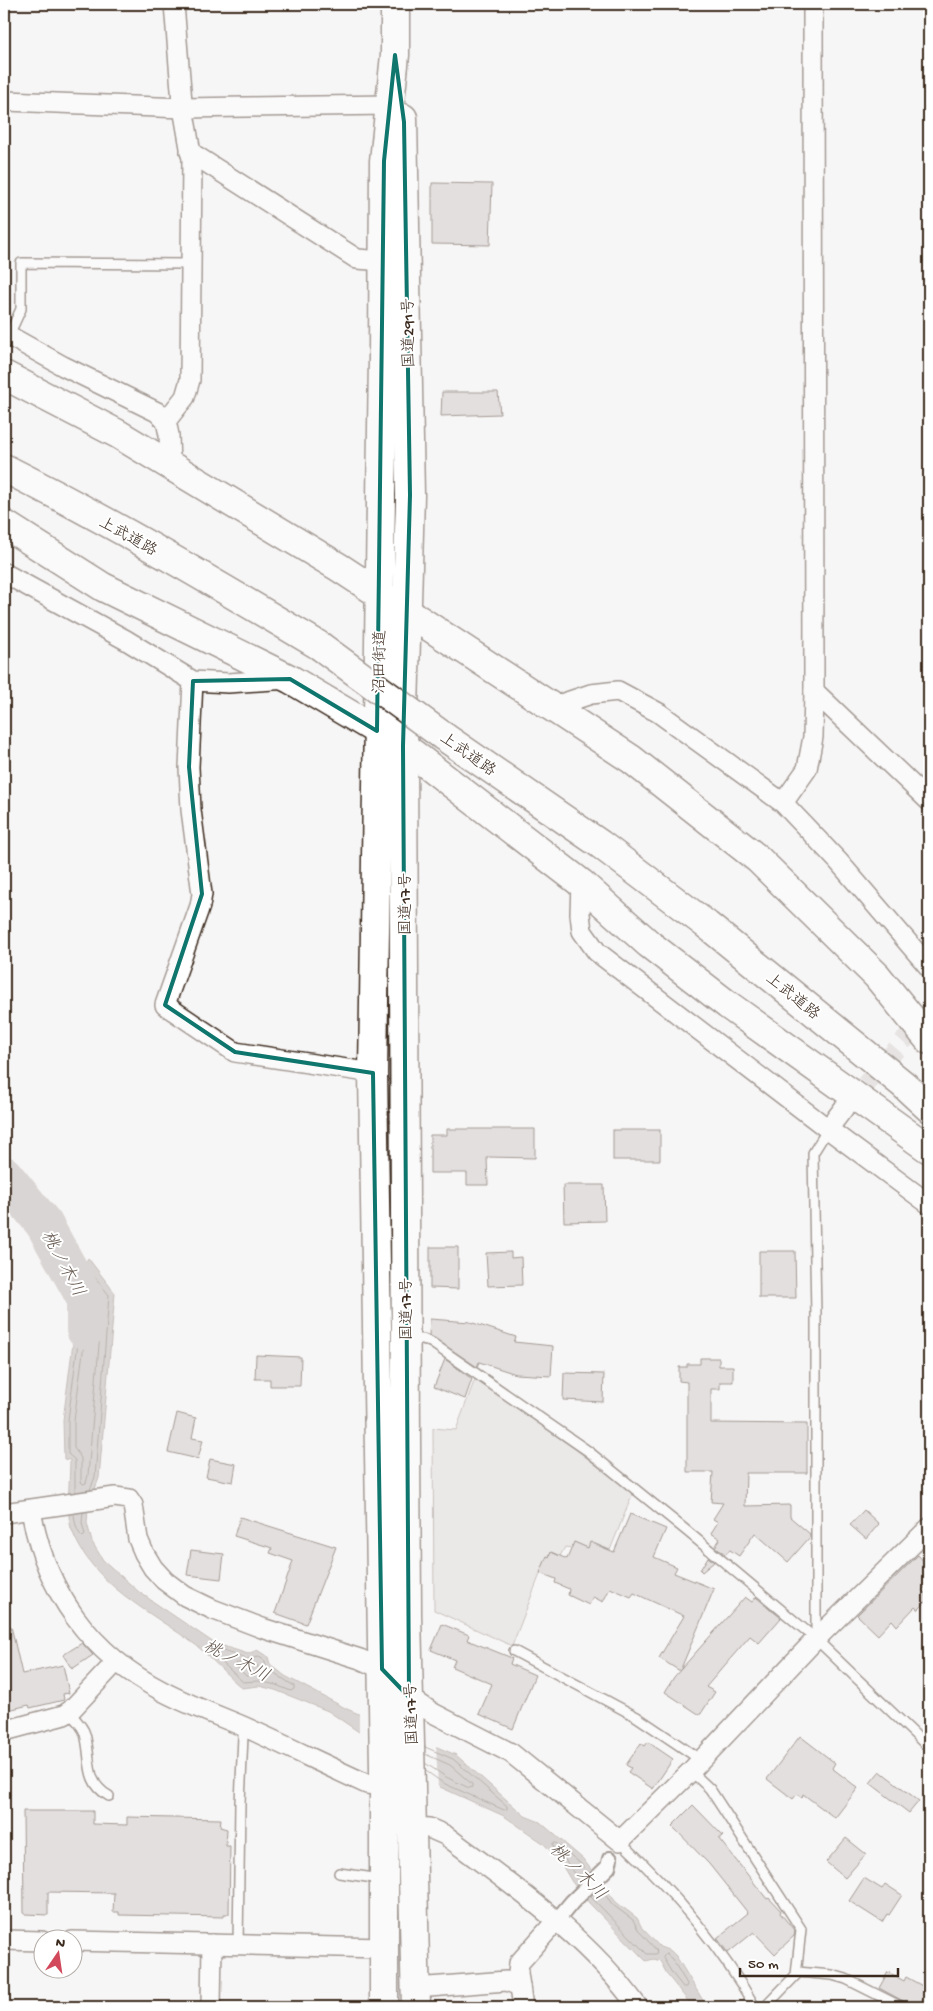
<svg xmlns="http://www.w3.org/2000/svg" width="933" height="2011" viewBox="0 0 933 2011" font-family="'Gochi Hand','Klee One',sans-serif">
<rect width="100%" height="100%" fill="#f7f6f6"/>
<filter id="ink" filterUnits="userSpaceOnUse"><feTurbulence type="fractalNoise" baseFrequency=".02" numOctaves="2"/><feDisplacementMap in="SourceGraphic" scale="10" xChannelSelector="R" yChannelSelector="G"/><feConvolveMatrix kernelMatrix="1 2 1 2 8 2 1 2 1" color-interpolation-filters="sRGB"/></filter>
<g filter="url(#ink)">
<polygon fill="#dbd9d6" stroke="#8b827a" points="475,1379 575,1449 633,1493 610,1550 591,1542 588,1548 574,1542 572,1548 565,1547 560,1556 551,1552 549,1557 547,1556 512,1646 434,1610 433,1428 456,1430"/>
<path fill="#b4aeaa" stroke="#847972" d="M88 1258 115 1293 99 1478 88 1508 87 1523 92 1542 103 1560 139 1592 214 1643 248 1654 257 1650 268 1657 270 1664 285 1676 347 1709 456 1755 525 1816 540 1822 583 1859 616 1902 637 1918 642 1928 660 1947 671 1951 676 1956 707 2007H693L668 1976 660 1961 654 1959 646 1961 589 1903 572 1882 559 1860 543 1843 504 1816 440 1787 328 1711 275 1690 259 1686 242 1688C226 1675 213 1659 197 1646 152 1612 92 1586 71 1528 66 1513 70 1477 70 1460L64 1459 63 1420 73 1343 68 1300Z"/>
<polygon fill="#f7f6f6" points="359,1711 436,1744 438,1789 359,1734"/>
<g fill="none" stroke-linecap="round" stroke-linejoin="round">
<g stroke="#6b5f56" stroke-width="1">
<polygon points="91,1282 103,1298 88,1475 86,1483 83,1484 81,1482 81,1458 74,1448 74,1421 84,1344 80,1302 88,1283"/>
<polyline points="75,1492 75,1460 68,1454 68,1420 78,1343 73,1301 87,1271 89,1270 109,1295 95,1477 90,1490"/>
<path d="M74 1514C75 1522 76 1532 83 1537L85 1535 82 1523 83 1512"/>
<polygon points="214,1648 247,1659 259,1657 264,1660 267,1668 294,1686 294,1689 291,1691 276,1685 259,1681 243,1682 211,1652 211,1649"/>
<polygon points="239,1663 247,1665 257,1665 261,1674 246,1676 236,1666 236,1664"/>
<polyline points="425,1747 453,1759 507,1806 507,1809 504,1810 443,1783 426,1771"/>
<polyline points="425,1754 450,1765 472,1784 472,1787 469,1788 446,1777 425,1763"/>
<polyline points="580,1883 564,1858 553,1846 553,1843 556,1843 580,1863 589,1874"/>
<polyline points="590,1896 647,1954 656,1954 657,1951 639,1931 633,1920 613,1905 599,1887"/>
<polygon points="666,1954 672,1959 687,1984 686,1987 683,1987 672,1973 663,1958"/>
</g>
<polyline stroke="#b4aeaa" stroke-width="38" points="4,1175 44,1224 85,1298 85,1330"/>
</g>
<g fill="#c9c3c1" stroke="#3b2a1e">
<polygon points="432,183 492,184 490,245 432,244"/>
<polygon points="442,392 498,392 500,414 441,416"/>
<polygon points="447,1129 535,1129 535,1158 487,1157 488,1185 467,1185 467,1173 430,1173 430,1135 447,1135"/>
<rect x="613" y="1130" width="47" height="30"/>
<polygon points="563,1185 604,1185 605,1221 564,1222"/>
<polygon points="430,1247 458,1247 458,1289 430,1288"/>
<polygon points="759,1251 795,1251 796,1298 759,1298"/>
<polygon points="511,1252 511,1258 521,1257 522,1285 488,1286 486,1253"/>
<polygon points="430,1319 470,1322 516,1337 514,1342 553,1346 551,1376 516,1374 479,1362 477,1367 429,1335"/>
<polygon points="256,1355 301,1357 300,1386 270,1386 270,1379 255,1379"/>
<polygon points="700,1358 719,1358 719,1366 733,1366 733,1382 720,1382 720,1389 711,1389 711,1423 807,1424 807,1473 746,1473 745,1506 790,1505 790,1517 810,1534 810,1537 788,1562 755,1533 739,1556 730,1550 725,1554 715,1547 720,1539 711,1533 718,1522 713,1519 723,1503 711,1502 713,1472 687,1472 687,1382 679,1381 679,1367 687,1367 687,1364 700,1364"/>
<polygon points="445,1359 472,1379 465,1399 434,1387"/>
<polygon points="564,1373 604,1374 603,1402 563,1400"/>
<polygon points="177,1413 196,1418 192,1438 203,1440 198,1459 168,1452"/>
<polygon points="210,1459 236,1464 233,1482 206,1477"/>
<polygon points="864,1510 879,1524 866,1539 850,1525"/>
<polygon points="630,1514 666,1529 654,1557 677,1567 674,1573 714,1589 680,1671 659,1658 684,1616 634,1593 631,1597 610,1588 603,1602 593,1597 589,1605 568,1595 569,1589 555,1583 556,1579 540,1573 547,1556 549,1557 551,1552 567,1559 574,1542 588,1548 590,1542 614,1552"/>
<polygon points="240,1517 336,1547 306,1624 275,1613 293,1561 270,1553 272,1548 234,1536"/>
<polygon points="191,1550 224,1554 221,1579 187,1575"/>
<polygon points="918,1555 929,1567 929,1584 922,1590 929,1599 918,1610 915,1607 897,1626 892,1620 878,1635 857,1615"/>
<polygon points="708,1557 714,1562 702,1572 700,1570"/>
<polygon points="745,1597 752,1602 756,1597 781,1618 759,1643 750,1636 706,1687 715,1692 700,1715 665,1692 674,1677"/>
<polygon points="442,1624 469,1635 467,1640 512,1658 510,1664 535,1675 513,1729 479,1714 492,1684 452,1667 455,1660 431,1650"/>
<polygon points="11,1626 22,1674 63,1665 69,1693 63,1694 64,1700 30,1708 29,1705 4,1711 4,1627"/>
<polygon points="82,1643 93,1655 72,1669 63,1655"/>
<polygon points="800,1736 835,1763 832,1768 858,1788 835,1818 803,1794 802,1798 797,1794 793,1799 767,1779"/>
<polygon points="648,1742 673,1759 653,1789 628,1772 631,1768 626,1765 641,1743 645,1746"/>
<polygon points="880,1771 919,1801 909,1813 870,1783"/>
<polygon points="693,1805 723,1836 719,1839 767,1899 769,1898 781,1911 780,1913 795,1931 794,1936 775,1954 754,1932 728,1953 717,1938 748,1913 709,1864 672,1826"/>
<polygon points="23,1811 93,1811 93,1824 127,1825 127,1817 221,1819 220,1827 227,1829 226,1846 230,1846 229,1914 224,1914 224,1917 119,1915 119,1912 113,1912 114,1893 48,1892 48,1915 24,1914"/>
<polygon points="846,1838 866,1854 845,1878 826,1862"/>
<polygon points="864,1878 882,1889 885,1884 902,1895 889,1915 887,1914 882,1922 849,1901"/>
<polygon points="888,1972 904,1981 906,1977 928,1989 918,2007 914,2007 879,1988"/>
</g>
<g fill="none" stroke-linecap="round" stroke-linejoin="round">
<polyline stroke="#d1cdcb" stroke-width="19" stroke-dasharray="19 9" stroke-linecap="butt" points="847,1105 929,1012"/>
<g stroke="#3b2a1e" stroke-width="12">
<g id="service">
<polyline points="9,335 21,309 21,263 190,264"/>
<polyline points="408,1339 423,1339 432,1343 588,1451 688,1532 816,1639 929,1748"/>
<polyline points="816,1636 816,1315 813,1153 828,1129"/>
<polyline points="514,1651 637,1717 701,1760"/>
<path d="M69 1712C74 1718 83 1726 85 1734 92 1759 84 1782 109 1796"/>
<polyline points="691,1771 710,1789 801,1929 796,1975 765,2007"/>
<path d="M620 1841C672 1890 719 1944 755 2007"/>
<polyline points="339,1873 381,1879"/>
<polyline points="238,1945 240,1803 243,1736 247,1728"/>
<polyline points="797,1972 832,1975 846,1979 902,2007"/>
</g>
</g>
<g stroke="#3b2a1e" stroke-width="18">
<polyline id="pedestrian" points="557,1920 572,1902 608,1867 610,1859"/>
</g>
<g stroke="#3b2a1e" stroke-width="22">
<g id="minor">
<polyline points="6,101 183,108 390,105"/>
<polyline points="190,152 357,259 384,261"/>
<polyline points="4,333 63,366 157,412 166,421 169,435 170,467"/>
<polyline points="166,421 185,397 190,380 192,159 182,102 174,4"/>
<polyline points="4,573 126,640 193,681 228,683 289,679"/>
<polyline points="193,681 189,767 191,810 202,894 200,906 165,1005 235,1052 373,1073"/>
<polyline points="814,691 929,801"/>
<polyline points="552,707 591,694 618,691 659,713 783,803 838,861 929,967"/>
<polyline points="783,803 807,769 813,737 814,691 813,4"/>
<polyline points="581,883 580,914 582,931 597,952 828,1129 929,1204"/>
<polyline points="828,1129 844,1108"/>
<path d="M31 1510C45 1591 90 1654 164 1692 191 1706 219 1716 247 1728 287 1746 327 1766 367 1784L383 1786"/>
<polyline points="4,1513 115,1497 129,1499 133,1505 138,1539 144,1553 153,1568 165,1581 185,1596 212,1609 262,1628 360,1659 382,1669 409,1697 433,1713 511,1753 620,1841 691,1771 816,1639 929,1528"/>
<polyline points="4,1731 64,1715 71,1710 116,1662"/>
<path d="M412 1827 429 1828 445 1835C514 1887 587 1936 638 2007"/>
<polyline points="4,1940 42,1941"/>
<polyline points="72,1941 384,1948"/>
<polyline points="416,1988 506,1981 520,1986"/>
<polyline points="211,2007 212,1944"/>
<polyline points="523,2007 518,1973 519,1963 557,1920"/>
</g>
</g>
<g stroke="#3b2a1e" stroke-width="31">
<g id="trunk">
<polyline points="403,118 410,495 403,746 406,1440 407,1613 416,2007"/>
<polyline points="4,375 118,434 340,568 631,759 758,859 877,976 929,1040"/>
<path d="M4 468C112 522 216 584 320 646"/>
<polyline points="4,524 103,587 290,679 403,746 581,883 649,944 728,1005 929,1149"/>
<polyline points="443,736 600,844 707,925 904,1085 929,1108"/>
<polyline points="384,2007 384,1769 373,1073 383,358 384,161 395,55 395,4"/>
</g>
</g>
<use href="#service" stroke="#fff" stroke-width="9"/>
<use href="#pedestrian" stroke="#fff" stroke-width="14"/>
<use href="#minor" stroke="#fff" stroke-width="19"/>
<use href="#trunk" stroke="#fff" stroke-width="28"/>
<g stroke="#3b2a1e" stroke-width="31" stroke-linecap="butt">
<polyline id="trunk-bridge" points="320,646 443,736"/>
</g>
<use href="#trunk-bridge" stroke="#fff" stroke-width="28"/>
</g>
</g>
<path d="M0 0H933V2011H0ZM395 55 404 122 410 495 403 746 409 1697 382 1669 373 1073 235 1052 165 1005 202 894 189 767 193 681 290 679 377 731 384 161Z" fill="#f7f6f6" fill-opacity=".55" fill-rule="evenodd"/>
<path fill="none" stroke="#0f766e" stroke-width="4" stroke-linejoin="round" d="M395 55 404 122 410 495 403 746 409 1697 382 1669 373 1073 235 1052 165 1005 202 894 189 767 193 681 290 679 377 731 384 161Z"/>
<g text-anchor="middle" stroke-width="4" stroke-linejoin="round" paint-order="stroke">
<g font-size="16" fill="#3b2a1e" stroke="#fff">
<text transform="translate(407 333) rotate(-91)" y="6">国道291号</text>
<text transform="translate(129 535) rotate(29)" y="6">上武道路</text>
<text transform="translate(378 662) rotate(-89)" y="6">沼田街道</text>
<text transform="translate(469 753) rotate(35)" y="6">上武道路</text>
<text transform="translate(404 904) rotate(-90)" y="6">国道17号</text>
<text transform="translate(794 995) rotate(39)" y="6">上武道路</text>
<text transform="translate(405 1309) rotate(-90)" y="6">国道17号</text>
<text transform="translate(410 1714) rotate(-92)" y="6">国道17号</text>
</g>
<g font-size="18" font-style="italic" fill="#65584f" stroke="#fff">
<text transform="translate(64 1263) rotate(62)" y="6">桃ノ木川</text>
<text transform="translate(237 1660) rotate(27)" y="6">桃ノ木川</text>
<text transform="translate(579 1871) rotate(45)" y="6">桃ノ木川</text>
</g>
</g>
<rect width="933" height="2011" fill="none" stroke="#fff" stroke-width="20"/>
<rect x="10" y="10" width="913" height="1991" fill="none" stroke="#3b2a1e" stroke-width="2" filter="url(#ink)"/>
<g transform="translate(58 1954) rotate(13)"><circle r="24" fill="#ffffff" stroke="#b1aaa5"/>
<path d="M0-4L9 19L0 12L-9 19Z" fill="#d1495b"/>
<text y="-8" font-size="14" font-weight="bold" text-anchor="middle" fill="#3b2a1e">N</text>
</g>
<path d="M740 1968v8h158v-8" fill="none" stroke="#3b2a1e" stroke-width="2.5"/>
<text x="748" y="1968" font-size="15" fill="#3b2a1e" stroke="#ffffff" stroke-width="4" paint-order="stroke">50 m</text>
</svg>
